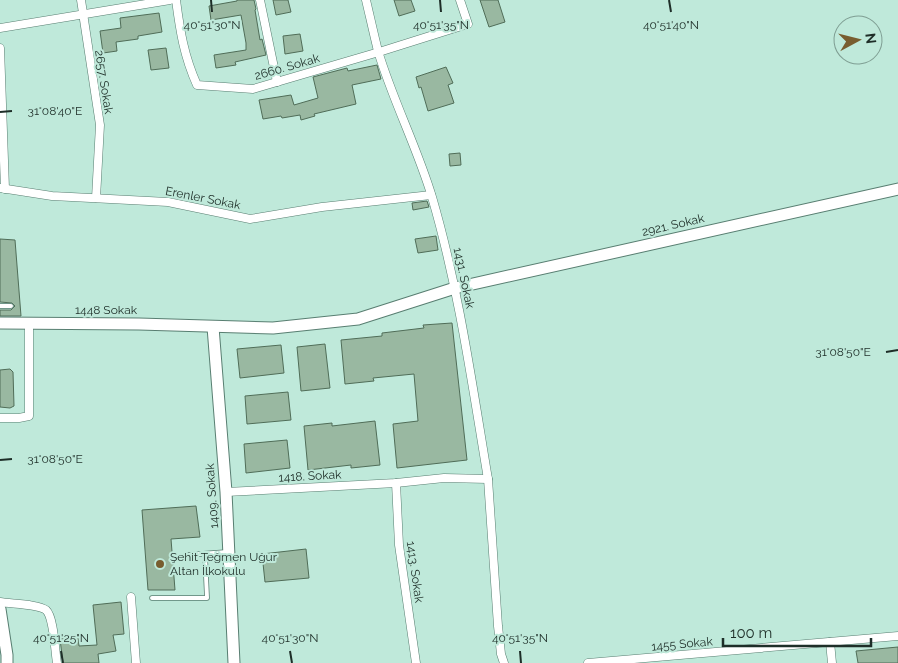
<svg xmlns="http://www.w3.org/2000/svg" width="898" height="663" viewBox="0 0 898 663" font-family="Raleway,sans-serif">
<rect width="100%" height="100%" fill="#bfe9da"/>
<g fill="#99b8a1" stroke="#506d58">
<polygon points="237,0 254,0 256,9 255,10 260,40 262,39 266,55 235,62 236,65 216,68 214,55 246,50 246,43 241,15 211,20 209,6 237,1"/>
<polygon points="273,0 288,0 291,12 276,15"/>
<polygon points="394,0 411,0 415,11 399,16"/>
<polygon points="480,0 498,0 505,22 489,27"/>
<polygon points="159,13 162,32 138,36 138,39 116,42 117,51 103,53 100,31 121,28 120,18"/>
<polygon points="300,34 303,51 285,54 283,36"/>
<polygon points="166,48 169,68 151,70 148,50"/>
<polygon points="377,65 381,79 352,85 356,104 314,114 315,116 301,120 300,115 282,118 281,116 263,119 259,100 291,95 294,105 318,98 313,77 347,68 348,71"/>
<polygon points="446,67 453,83 448,85 454,103 428,111 421,87 419,88 416,77"/>
<polygon points="460,153 461,165 450,166 449,154"/>
<polygon points="427,201 429,207 413,210 412,203"/>
<polygon points="436,236 438,250 418,253 415,239"/>
<polygon points="0,239 15,240 21,316 0,316 0,310 11,310 15,306 12,303 0,302"/>
<polygon points="452,323 467,460 397,468 393,424 418,421 414,374 373,378 374,381 345,384 341,340 382,336 382,333 424,328 423,325"/>
<polygon points="325,344 330,388 301,391 297,347"/>
<polygon points="281,345 284,373 240,378 237,349"/>
<polygon points="10,369 13,372 14,406 10,408 0,407 0,370"/>
<polygon points="288,392 291,420 247,424 245,396"/>
<polygon points="375,421 380,465 351,468 351,465 308,470 304,426 332,423 332,426"/>
<polygon points="287,440 290,468 246,473 244,444"/>
<polygon points="196,506 200,537 171,539 175,590 148,590 142,510"/>
<polygon points="306,549 309,578 265,582 262,554"/>
<polygon points="121,602 124,634 113,635 116,651 98,654 99,663 63,663 60,639 78,637 79,646 97,645 93,605"/>
<polygon points="898,647 898,663 858,663 856,651"/>
</g>
<g fill="none" stroke-linecap="round" stroke-linejoin="round">
<g stroke="#587e71" stroke-width="5.5">
<g id="lane">
<polyline points="0,306 11,306"/>
<polyline points="187,555 227,552"/>
<polyline points="152,598 207,598 205,554"/>
</g>
</g>
<g stroke="#587e71" stroke-width="9">
<g id="street">
<polyline points="81,0 100,125 96,198"/>
<path d="M176 0C180 31 184 56 197 85L253 89 379 52 468 24 460 0"/>
<polyline points="260,0 277,82"/>
<polyline points="0,28 170,0"/>
<polyline points="0,48 5,189"/>
<polyline points="0,188 52,196 168,202 250,219 322,207 431,195"/>
<polyline points="0,418 19,418 29,416 29,324"/>
<polyline points="488,479 498,626 501,654 504,663"/>
<polyline points="396,483 399,545 416,663"/>
<path d="M226 492 396 483 444 478 488 479C472 384 459 289 432 197 417 147 393 101 378 51 374 35 370 17 366 0"/>
<polyline points="131,597 136,663"/>
<path d="M0 602C11 604 38 604 46 610 54 617 55 652 57 663"/>
<polyline points="830,642 832,663"/>
<polyline points="588,663 898,636"/>
</g>
</g>
<g stroke="#587e71" stroke-width="13">
<g id="secondary">
<polyline points="0,323 139,324 273,328 358,319 455,288 898,189"/>
<polyline points="213,327 226,492 234,663"/>
<polyline points="0,609 7,655 7,663"/>
</g>
</g>
<use href="#lane" stroke="#fff" stroke-width="4"/>
<use href="#street" stroke="#fff" stroke-width="8"/>
<use href="#secondary" stroke="#fff" stroke-width="11"/>
</g>
<path fill="none" stroke="#1e2e28" stroke-width="2" d="M211 0 212 12M440 0 441 12M669 0 671 12M0 112 12 111M886 352 898 350M0 460 12 459M61 651 63 663M290 651 292 663M520 651 521 663"/>
<circle fill="#785d2f" stroke="#bfe9da" stroke-width="2" cx="160" cy="564" r="5"/>
<g text-anchor="middle" stroke-width="4" stroke-linejoin="round" paint-order="stroke">
<g font-size="12" fill="#1e2e28" stroke="#bfe9da">
<text transform="translate(287 67) rotate(-16)" y="4">2660. Sokak</text>
<text transform="translate(104 82) rotate(81)" y="4">2657. Sokak</text>
<text transform="translate(203 198) rotate(11)" y="4">Erenler Sokak</text>
<text transform="translate(673 225) rotate(-13)" y="4">2921. Sokak</text>
<text transform="translate(464 278) rotate(78)" y="4">1431. Sokak</text>
<text x="106" y="314">1448 Sokak</text>
<text transform="translate(310 476) rotate(-3)" y="4">1418. Sokak</text>
<text transform="translate(212 496) rotate(-94)" y="4">1409. Sokak</text>
<text transform="translate(415 572) rotate(82)" y="4">1413. Sokak</text>
<text transform="translate(682 644) rotate(-5)" y="4">1455 Sokak</text>
</g>
<g font-size="12" fill="#1e2e28" stroke="#bfe9da" text-anchor="start">
<text x="170" y="561">Şehit Teğmen Uğur<tspan x="170" dy="14">Altan İlkokulu</tspan></text>
</g>
</g>
<g font-size="12" text-anchor="middle" fill="#1e2e28" stroke="#bfe9da" stroke-width="4" stroke-linejoin="round" paint-order="stroke">
<text x="212" y="29">40°51'30"N</text>
<text x="441" y="29">40°51'35"N</text>
<text x="671" y="29">40°51'40"N</text>
<text x="55" y="115">31°08'40"E</text>
<text x="843" y="356">31°08'50"E</text>
<text x="55" y="463">31°08'50"E</text>
<text x="61" y="642">40°51'25"N</text>
<text x="290" y="642">40°51'30"N</text>
<text x="520" y="642">40°51'35"N</text>
</g>
<g transform="translate(858 40) rotate(83)"><circle r="24" fill="#bfe9da" stroke="#7f9e93"/>
<path d="M0-4L9 19L0 12L-9 19Z" fill="#785d2f"/>
<text y="-8" font-size="14" font-weight="bold" text-anchor="middle" fill="#1e2e28">N</text>
</g>
<path d="M723 638v8h148v-8" fill="none" stroke="#1e2e28" stroke-width="2.5"/>
<text x="730" y="638" font-size="15" fill="#1e2e28" stroke="#bfe9da" stroke-width="4" paint-order="stroke">100 m</text>
</svg>
